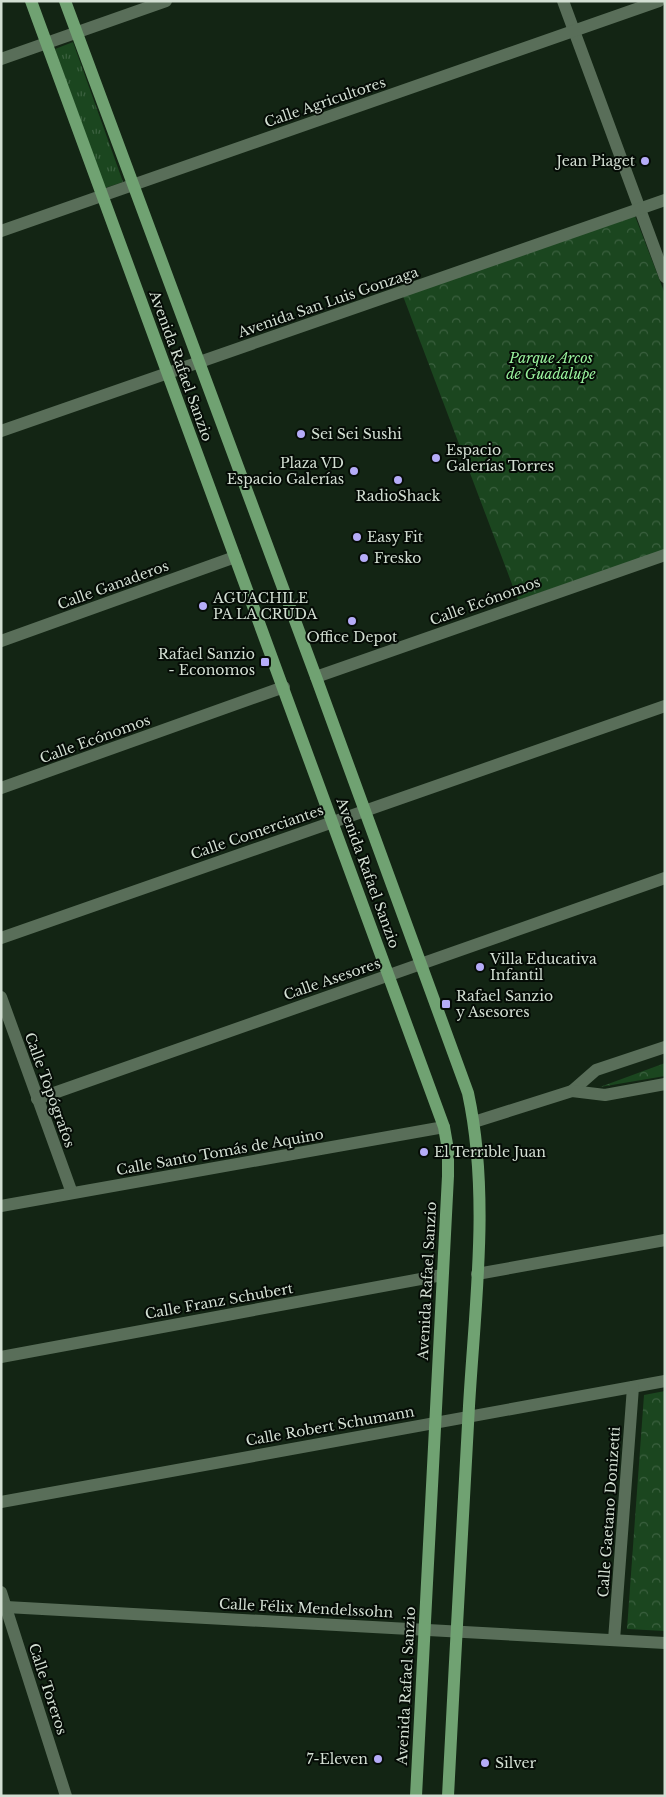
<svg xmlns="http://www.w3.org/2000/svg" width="666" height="1797" viewBox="0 0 666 1797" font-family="'Libre Baskerville',serif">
<defs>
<pattern id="grass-tufts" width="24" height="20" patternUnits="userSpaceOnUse" patternTransform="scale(1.25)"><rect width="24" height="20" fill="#1b461f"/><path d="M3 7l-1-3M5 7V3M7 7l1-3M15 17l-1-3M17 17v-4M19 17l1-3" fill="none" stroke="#3b603f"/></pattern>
<pattern id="forest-crowns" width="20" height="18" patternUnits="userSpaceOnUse" patternTransform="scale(1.25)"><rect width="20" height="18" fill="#1b461f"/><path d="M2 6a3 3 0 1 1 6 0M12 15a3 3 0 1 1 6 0" fill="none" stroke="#3b603f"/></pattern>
</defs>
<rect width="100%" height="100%" fill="#132514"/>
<polygon fill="url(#grass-tufts)" points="73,42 123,182 105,188 55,49"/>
<g fill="url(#forest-crowns)">
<polygon points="635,216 665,294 665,551 518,600 403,296"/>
<polygon points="665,1063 665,1076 600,1087"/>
<polygon points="665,1391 665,1631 627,1629 644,1395"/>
</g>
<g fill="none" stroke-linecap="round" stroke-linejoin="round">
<g stroke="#596e59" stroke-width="12">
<polyline points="563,1 665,277"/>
<polyline points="1,59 166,1"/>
<polyline points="1,231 659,1"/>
<polyline points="1,431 665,200"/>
<polyline points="1,641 235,557"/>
<polyline points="316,677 665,555"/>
<polyline points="1,788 284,687"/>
<polyline points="1,938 665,706"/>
<polyline points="1,997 72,1193"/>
<polyline points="572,1091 596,1070 665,1047"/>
<polyline points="37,1099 665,878"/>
<polyline points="474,1122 572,1091 605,1095 665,1084"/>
<polyline points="1,1206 444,1127"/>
<polyline points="477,1274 665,1240"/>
<polyline points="1,1357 442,1275"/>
<polyline points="1,1502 665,1381"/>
<polyline points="1,1592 66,1796"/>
<polyline points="6,1607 665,1643"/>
<polyline points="614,1640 633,1387"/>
</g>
<g stroke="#70a272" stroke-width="12">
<polyline points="31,1 444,1127 448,1150 448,1176 416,1796"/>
<path d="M65 1 316 677 468 1093C490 1195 475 1303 469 1406 461 1536 455 1666 448 1796"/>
</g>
</g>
<g fill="#b5acf8" stroke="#050c06" stroke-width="2">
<circle cx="645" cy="161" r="5"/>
<circle cx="301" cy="434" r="5"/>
<circle cx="436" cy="458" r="5"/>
<circle cx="354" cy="471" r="5"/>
<circle cx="398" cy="480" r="5"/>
<circle cx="357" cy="537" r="5"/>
<circle cx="364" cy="558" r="5"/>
<circle cx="203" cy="606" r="5"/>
<circle cx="352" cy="621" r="5"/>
<rect x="260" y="657" width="10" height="10" rx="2.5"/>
<circle cx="480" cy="967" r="5"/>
<rect x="441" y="999" width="10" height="10" rx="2.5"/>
<circle cx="424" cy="1152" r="5"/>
<circle cx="378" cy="1759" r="5"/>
<circle cx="485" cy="1763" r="5"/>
</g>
<g text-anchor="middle" stroke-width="4" stroke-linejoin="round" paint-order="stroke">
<g font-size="14" fill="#d3dfd3" stroke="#050c06">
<text transform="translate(325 102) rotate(-19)" y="5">Calle Agricultores</text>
<text transform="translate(328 302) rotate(-19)" y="5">Avenida San Luis Gonzaga</text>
<text transform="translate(181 366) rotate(70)" y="5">Avenida Rafael Sanzio</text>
<text transform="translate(113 585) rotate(-20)" y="5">Calle Ganaderos</text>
<text transform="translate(485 601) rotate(-20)" y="5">Calle Ecónomos</text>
<text transform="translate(95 739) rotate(-20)" y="5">Calle Ecónomos</text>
<text transform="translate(257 832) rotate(-19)" y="5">Calle Comerciantes</text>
<text transform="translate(368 873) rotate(70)" y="5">Avenida Rafael Sanzio</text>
<text transform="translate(332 979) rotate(-19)" y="5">Calle Asesores</text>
<text transform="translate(50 1090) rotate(70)" y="5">Calle Topógrafos</text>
<text transform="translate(220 1152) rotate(-10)" y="5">Calle Santo Tomás de Aquino</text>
<text transform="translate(427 1281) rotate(-87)" y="5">Avenida Rafael Sanzio</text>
<text transform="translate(219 1301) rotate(-10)" y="5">Calle Franz Schubert</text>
<text transform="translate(330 1426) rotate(-10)" y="5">Calle Robert Schumann</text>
<text transform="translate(609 1512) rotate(-86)" y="5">Calle Gaetano Donizetti</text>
<text transform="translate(306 1608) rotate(3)" y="5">Calle Félix Mendelssohn</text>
<text transform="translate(406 1686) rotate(-87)" y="5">Avenida Rafael Sanzio</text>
<text transform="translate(48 1689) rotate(72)" y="5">Calle Toreros</text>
</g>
<g font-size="14" fill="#d3dfd3" stroke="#050c06" text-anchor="start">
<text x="635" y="166" text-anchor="end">Jean Piaget</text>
<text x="311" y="439">Sei Sei Sushi</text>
<text x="446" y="455">Espacio<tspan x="446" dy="16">Galerías Torres</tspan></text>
<text x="344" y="468" text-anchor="end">Plaza VD<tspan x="344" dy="16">Espacio Galerías</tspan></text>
<text x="398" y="501" text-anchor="middle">RadioShack</text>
<text x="367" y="542">Easy Fit</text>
<text x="374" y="563">Fresko</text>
<text x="213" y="603">AGUACHILE<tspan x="213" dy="16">PA LA CRUDA</tspan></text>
<text x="352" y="642" text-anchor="middle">Office Depot</text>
<text x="255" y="659" text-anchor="end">Rafael Sanzio<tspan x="255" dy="16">- Economos</tspan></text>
<text x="490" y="964">Villa Educativa<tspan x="490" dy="16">Infantil</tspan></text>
<text x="456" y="1001">Rafael Sanzio<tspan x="456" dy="16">y Asesores</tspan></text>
<text x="434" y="1157">El Terrible Juan</text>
<text x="368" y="1764" text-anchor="end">7-Eleven</text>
<text x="495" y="1768">Silver</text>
</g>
<g font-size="14" font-style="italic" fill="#9af39e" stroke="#050c06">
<text x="551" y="363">Parque Arcos<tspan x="551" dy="16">de Guadalupe</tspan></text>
</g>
</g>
<rect width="666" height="1797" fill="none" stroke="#d3dfd3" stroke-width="5"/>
</svg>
